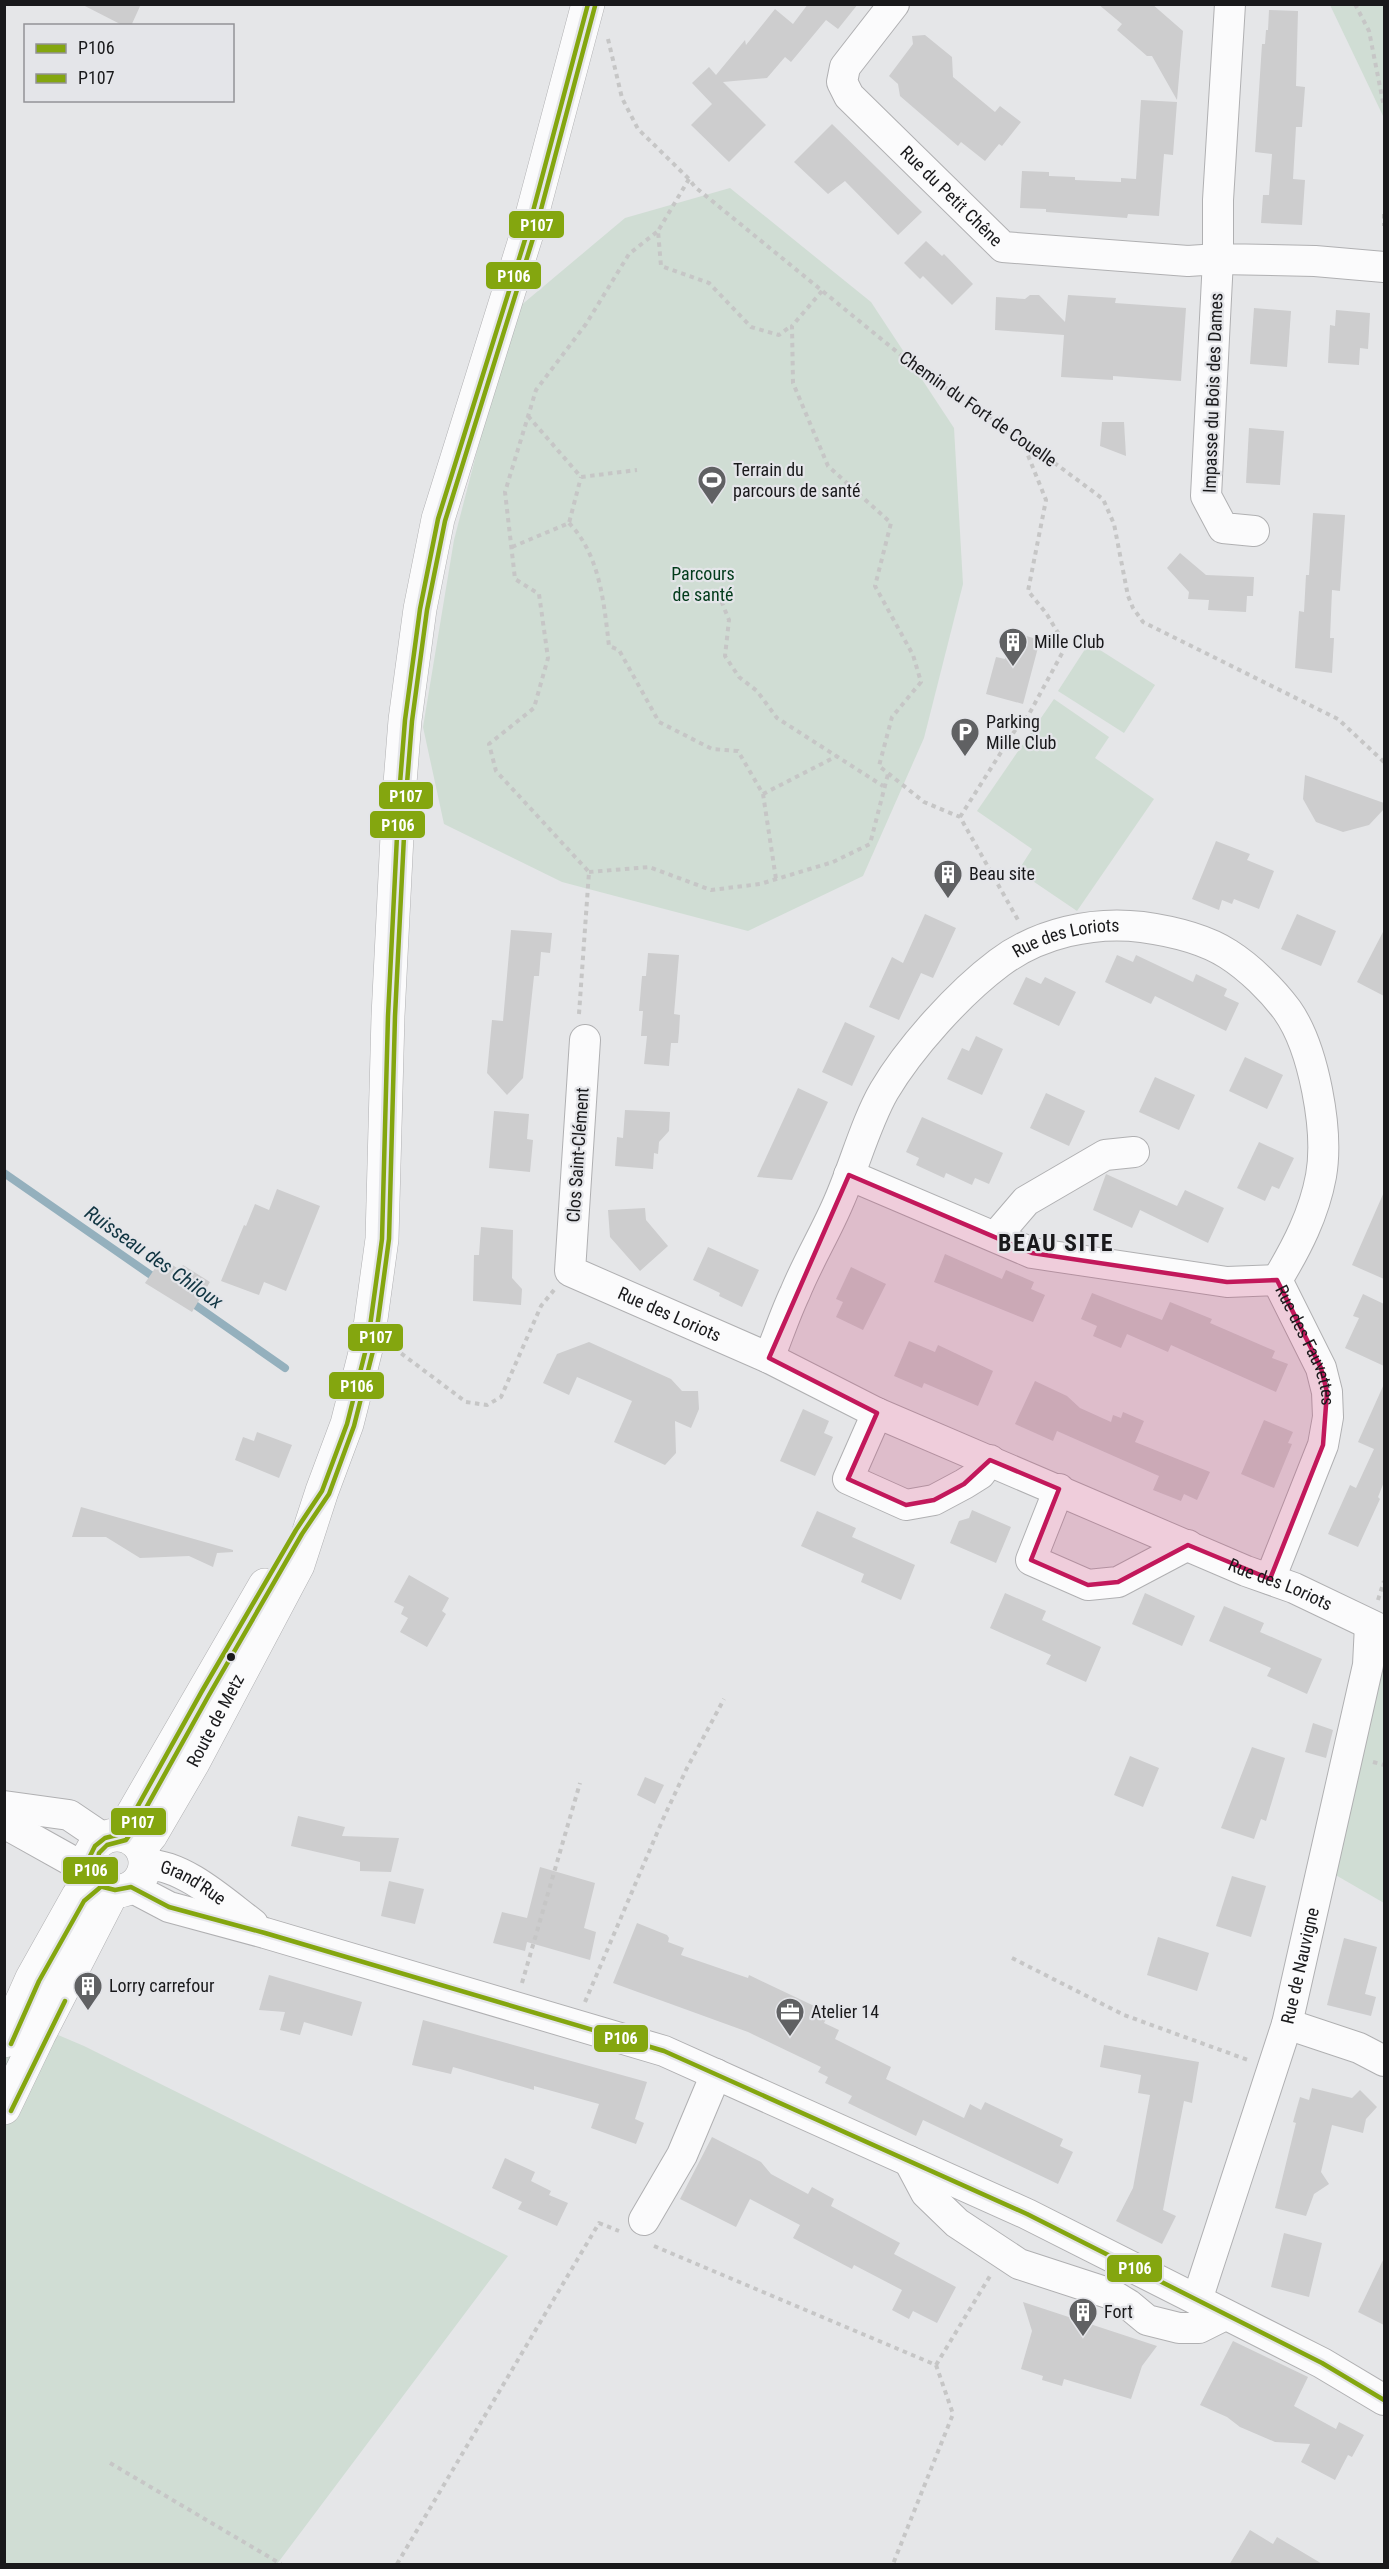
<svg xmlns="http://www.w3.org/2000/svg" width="1389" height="2569" viewBox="0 0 1389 2569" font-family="'Roboto Condensed',sans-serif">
<rect width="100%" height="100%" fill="#e5e6e8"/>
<g fill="#d0ddd4">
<polygon points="1330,5 1384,5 1384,118"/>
<polygon points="730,188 871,302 954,428 963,584 924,738 863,876 748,931 562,882 444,824 423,727 454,540 513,312 625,218"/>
<polygon points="1089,643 1155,685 1124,733 1058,691"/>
<polygon points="1054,699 1109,737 1095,758 1154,799 1077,911 1018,871 1032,849 977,811"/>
<polygon points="1384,1643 1384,1903 1327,1870"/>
<polygon points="4,2012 84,2046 508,2256 277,2564 5,2564"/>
</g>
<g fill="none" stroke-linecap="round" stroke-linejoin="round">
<g stroke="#94b0bd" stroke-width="8">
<polyline points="4,1173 158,1280"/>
<polyline points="188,1300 285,1368"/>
</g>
</g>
<g fill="#cdcdce">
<polygon points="81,4 141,4 131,26 124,26"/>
<polygon points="808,4 858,4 838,29 826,20 791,62 785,57 767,78 723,82 766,125 729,162 691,125 712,104 692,83 709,67 716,75 745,40 746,45 775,9 793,24"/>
<polygon points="1098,4 1152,4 1183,31 1177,100 1152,56 1147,56 1117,30 1122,24"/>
<polygon points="1269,10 1298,11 1296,86 1305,87 1302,127 1296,127 1293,179 1305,180 1302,225 1261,223 1263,195 1269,195 1272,154 1255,152 1262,44 1265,44 1266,30 1268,30"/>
<polygon points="925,35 952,57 953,77 995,112 1000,106 1021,122 1002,146 999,144 985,161 961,142 958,146 900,96 898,84 889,76 913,44 912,36"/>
<polygon points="1141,100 1177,102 1173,155 1164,154 1159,216 1128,214 1127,218 1046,212 1046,209 1020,208 1022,171 1049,172 1049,176 1075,177 1075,180 1121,182 1121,178 1136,179"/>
<polygon points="832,124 922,212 898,235 845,181 828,194 794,162"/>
<polygon points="926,241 942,256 944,254 973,284 952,305 923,276 920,279 904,263"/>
<polygon points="1030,295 1039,295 1065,322 1068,295 1116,298 1115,303 1186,308 1181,381 1113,376 1113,380 1061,377 1064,335 995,330 996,297 1025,299"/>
<polygon points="1254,308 1291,311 1287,367 1250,364"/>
<polygon points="1336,310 1370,313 1368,349 1360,348 1359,365 1328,363 1330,325 1335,326"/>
<polygon points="1102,422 1124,422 1126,456 1100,446"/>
<polygon points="1249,428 1284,431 1280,485 1246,483"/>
<polygon points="1313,513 1345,515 1340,591 1332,590 1330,638 1334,638 1332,673 1295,668 1299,611 1304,612 1306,575 1309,575"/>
<polygon points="1180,553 1206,575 1254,577 1253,596 1247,596 1246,612 1208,610 1209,600 1188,599 1189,592 1167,568"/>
<polygon points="1013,632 1040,640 1023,704 986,694 996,657 1005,659"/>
<polygon points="1305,775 1384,803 1384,809 1369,825 1343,832 1316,822 1303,799"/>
<polygon points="1216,841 1250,854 1247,860 1274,871 1259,909 1234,899 1232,904 1222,900 1219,910 1192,899"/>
<polygon points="925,914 956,928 933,978 921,973 899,1020 869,1007 892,957 903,963"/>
<polygon points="1297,914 1336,931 1321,966 1281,949"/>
<polygon points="511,930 552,933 550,953 541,952 539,976 534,976 523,1078 507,1095 487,1073 492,1020 503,1021"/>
<polygon points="1384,930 1384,996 1357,982"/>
<polygon points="648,953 679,955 674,1014 680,1015 679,1032 678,1043 671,1043 669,1066 644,1064 647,1036 641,1036 643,1011 639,1011 642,976 646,976"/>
<polygon points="1117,955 1133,962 1136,955 1193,982 1196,974 1227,989 1224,996 1239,1003 1226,1031 1155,996 1151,1004 1105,982"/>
<polygon points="1026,977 1041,984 1045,977 1076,992 1059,1026 1013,1004"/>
<polygon points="845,1022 875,1036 852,1086 822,1072"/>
<polygon points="976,1036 1003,1049 982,1095 947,1079 962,1048 969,1051"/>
<polygon points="1245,1057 1283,1075 1267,1109 1229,1091"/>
<polygon points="1155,1077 1195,1095 1179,1130 1139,1112"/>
<polygon points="798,1088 828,1102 792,1180 757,1177"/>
<polygon points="1046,1093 1085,1111 1069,1146 1030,1128"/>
<polygon points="625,1110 670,1112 669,1131 659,1142 658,1154 654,1153 653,1169 615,1166 617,1137 623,1138"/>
<polygon points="494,1111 529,1114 527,1139 533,1140 530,1172 489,1168"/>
<polygon points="922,1117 1003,1153 989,1184 975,1178 972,1185 946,1173 944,1178 916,1165 919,1158 906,1152"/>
<polygon points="1259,1142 1294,1158 1279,1189 1272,1186 1265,1201 1237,1188"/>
<polygon points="1106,1174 1177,1206 1185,1190 1224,1208 1208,1243 1140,1210 1132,1228 1093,1210"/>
<polygon points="277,1189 320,1206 286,1291 264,1282 259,1295 221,1281 244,1225 246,1226 255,1204 269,1210"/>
<polygon points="1384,1192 1384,1279 1352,1265"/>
<polygon points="645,1208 646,1220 668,1246 640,1271 610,1237 608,1210"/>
<polygon points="481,1227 513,1230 512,1278 522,1289 521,1305 473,1301 474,1255 479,1255"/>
<polygon points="708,1247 759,1270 742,1307 719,1296 720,1293 693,1280"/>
<polygon points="945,1254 1002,1279 1006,1270 1034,1282 1031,1289 1045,1295 1033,1322 934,1282"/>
<polygon points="162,1258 180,1270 183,1265 210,1282 192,1312 145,1283"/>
<polygon points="851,1267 886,1284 863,1330 836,1317 843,1302 836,1299"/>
<polygon points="1092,1293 1162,1320 1170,1302 1212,1319 1210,1323 1275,1351 1272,1358 1288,1364 1276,1392 1171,1345 1168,1352 1127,1334 1121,1348 1093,1336 1097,1326 1081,1319"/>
<polygon points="1363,1294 1384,1304 1384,1366 1345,1348 1359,1318 1353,1316"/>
<polygon points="909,1341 935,1352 938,1345 993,1371 978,1406 924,1383 922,1388 894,1376"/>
<polygon points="589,1342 671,1379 682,1391 698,1391 699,1409 691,1428 675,1421 676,1453 665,1465 614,1442 632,1401 577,1377 569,1395 543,1383 557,1354"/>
<polygon points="1035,1381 1067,1396 1080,1408 1111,1422 1113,1415 1121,1418 1123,1412 1144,1421 1135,1442 1210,1472 1197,1500 1184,1494 1181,1501 1153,1490 1159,1476 1057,1431 1053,1441 1015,1424"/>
<polygon points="1384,1384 1384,1482 1378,1497 1380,1499 1358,1547 1328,1534 1350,1485 1356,1488 1374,1449 1358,1442"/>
<polygon points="803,1409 829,1421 824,1433 833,1437 815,1476 780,1461"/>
<polygon points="1264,1420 1293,1432 1288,1443 1292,1444 1274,1488 1241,1474"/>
<polygon points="257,1432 292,1445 279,1478 235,1460 243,1437 254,1441"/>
<polygon points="81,1507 233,1550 233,1552 217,1553 213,1567 189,1556 140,1558 106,1537 72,1537"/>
<polygon points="972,1510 1011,1527 996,1563 950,1543 959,1521 969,1518"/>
<polygon points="817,1511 856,1528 852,1537 915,1565 901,1600 861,1582 864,1574 801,1546"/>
<polygon points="409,1575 449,1598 442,1611 446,1614 427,1647 400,1632 408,1618 401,1614 404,1607 394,1602"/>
<polygon points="1005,1593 1046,1611 1042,1620 1101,1647 1086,1682 1046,1664 1051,1655 990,1628"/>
<polygon points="1145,1593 1195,1616 1182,1646 1132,1624"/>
<polygon points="1224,1606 1264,1623 1260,1632 1322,1659 1307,1694 1267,1676 1271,1668 1209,1641"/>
<polygon points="1313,1723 1333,1730 1326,1758 1305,1752"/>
<polygon points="1252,1747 1285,1758 1266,1821 1261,1819 1254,1839 1221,1828"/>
<polygon points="1130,1756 1159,1768 1143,1807 1114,1795"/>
<polygon points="645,1777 664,1785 655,1804 637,1795"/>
<polygon points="298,1816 345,1827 342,1836 399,1838 391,1872 360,1871 360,1862 291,1846"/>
<polygon points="540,1867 595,1883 584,1928 596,1932 590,1960 527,1942 525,1951 493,1943 502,1912 527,1918"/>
<polygon points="1232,1876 1266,1886 1251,1937 1216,1926"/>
<polygon points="389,1881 424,1889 415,1924 381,1916"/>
<polygon points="637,1923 667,1935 669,1938 668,1942 684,1948 681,1955 748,1978 749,1975 829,2013 824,2023 839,2030 835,2039 891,2067 886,2079 964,2118 970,2104 981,2110 985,2102 1063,2139 1060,2146 1073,2152 1058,2184 923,2120 916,2136 848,2103 852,2096 825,2083 828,2077 818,2072 821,2067 748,2032 613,1983"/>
<polygon points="1158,1937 1209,1953 1197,1991 1147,1975"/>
<polygon points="1344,1938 1377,1947 1365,1994 1376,1997 1371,2016 1327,2005"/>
<polygon points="269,1975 362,2002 352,2036 304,2022 300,2035 280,2030 285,2012 259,2010"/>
<polygon points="423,2020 647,2082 635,2119 644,2123 636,2144 591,2128 599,2104 534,2086 534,2090 453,2067 451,2074 412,2065"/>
<polygon points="1104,2045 1199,2062 1192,2103 1184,2101 1163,2210 1176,2216 1162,2244 1116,2221 1133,2188 1150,2095 1138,2093 1141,2075 1100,2067"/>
<polygon points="1312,2088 1352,2098 1360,2090 1377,2107 1366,2119 1363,2133 1332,2125 1321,2172 1329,2184 1314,2194 1306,2216 1275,2208 1296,2123 1293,2122 1300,2097 1309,2100"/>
<polygon points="712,2137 761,2162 771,2174 808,2194 812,2187 834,2199 831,2206 900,2243 894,2254 956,2287 937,2323 913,2311 909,2319 892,2310 902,2290 854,2265 852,2269 793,2238 800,2225 750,2199 736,2227 680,2199"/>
<polygon points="505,2158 535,2172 531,2181 551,2191 549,2195 568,2203 557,2226 518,2209 522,2202 492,2188"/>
<polygon points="1284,2233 1322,2243 1309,2297 1271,2287"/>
<polygon points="1384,2258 1384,2325 1358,2312"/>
<polygon points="1023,2302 1157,2346 1142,2366 1131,2399 1064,2379 1062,2386 1042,2380 1043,2376 1021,2369 1032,2331"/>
<polygon points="1233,2341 1308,2377 1294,2406 1336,2429 1339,2422 1364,2435 1352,2457 1348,2455 1335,2480 1301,2462 1310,2444 1275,2442 1240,2427 1227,2417 1200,2405"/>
<polygon points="1250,2530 1273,2544 1277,2537 1324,2565 1229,2565"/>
</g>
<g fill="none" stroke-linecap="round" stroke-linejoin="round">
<g stroke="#b0b0b2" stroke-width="32">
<g id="minor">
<path id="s1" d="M894 4 845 67 842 82 849 96 1003 247 1188 261 1218 259 1206 496 1223 528 1254 531"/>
<polyline points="1230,4 1218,200 1218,259 1315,261 1384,267"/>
<path id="s2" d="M585 1040 570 1271 769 1358 877 1413 1246 1571 1294 1588 1384 1631"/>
<path id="s3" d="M849 1175 1032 1253 1227 1282 1277 1280 1321 1368 1327 1392 1328 1417 1323 1445 1270 1579"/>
<polyline points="996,1236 1026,1201 1105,1155 1134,1152"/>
<path id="s4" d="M769 1358C778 1336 785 1314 795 1293 808 1261 826 1232 839 1201 854 1167 866 1122 884 1091 910 1047 959 993 999 963 1039 933 1093 921 1142 927 1171 931 1203 938 1228 954 1250 968 1272 990 1287 1010 1314 1048 1329 1131 1321 1176 1314 1214 1297 1247 1277 1280"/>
<polyline points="877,1413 848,1479 906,1505 934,1500 964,1484 980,1474 990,1460"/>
<polyline points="1059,1489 1031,1560 1088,1585 1118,1582 1188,1545"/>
<polyline points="4,1806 69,1815 103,1838"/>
<polyline points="4,1823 72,1861 88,1865"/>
<path id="s5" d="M146 1865C182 1863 225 1903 253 1924"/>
<polyline points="131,1887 169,1907 265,1933 664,2051 1027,2214 1322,2363 1384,2400"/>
<polyline points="1287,2024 1359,2048 1384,2061"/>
<polyline points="909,2161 926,2193 957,2223 1019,2264 1111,2294 1129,2305 1147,2320 1179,2328 1199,2328 1225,2315"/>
<polyline points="644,2220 682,2155 716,2074"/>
<path id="s6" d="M1197 2300 1287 2024 1368 1665 1370 1625"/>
</g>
</g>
<g stroke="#b0b0b2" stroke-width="34">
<g id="major">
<polyline points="121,1834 265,1585"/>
<circle cx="117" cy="1863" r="28"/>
<path id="s7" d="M141 1847 151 1835 193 1763 298 1565 322 1491 347 1424 368 1341 382 1239 388 1016 399 796 405 720 420 609 438 519 528 230 588 4"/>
<polyline points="4,2041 32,1978 78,1896 96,1882"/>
<polyline points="4,2108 39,2035 113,1891"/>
</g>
</g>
<g stroke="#c6c6c6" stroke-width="4" stroke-dasharray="4.5 4.5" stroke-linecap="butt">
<polyline points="1355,4 1369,31 1384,107"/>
<polyline points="608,39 622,98 638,129 689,179 695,187 918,369 1021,438 1103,499 1114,524 1128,596 1133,608 1143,622 1338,719 1384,762"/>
<polyline points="689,179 658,231 661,266 709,283 751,327 779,335 791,326"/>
<polyline points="1384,214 1384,226"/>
<polyline points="822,291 792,326 793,383 828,466 891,523 875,586 913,655 921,682 892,717 879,766 924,802 960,817 1018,920"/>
<polyline points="528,416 581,477 637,470"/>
<path d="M569 523C600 555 604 603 609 646L619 650 659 722 712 749 738 751 763 794 776 879"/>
<polyline points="512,547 569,523 581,477"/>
<polyline points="718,593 729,620 725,656 739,677 757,691 777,718 883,786"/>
<polyline points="763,794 837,756"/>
<polyline points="960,817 1019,724 1028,716 1066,646 1046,613 1028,591 1046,500 1021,438"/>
<polyline points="589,872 649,867 711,890 760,884 833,862 870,844 888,774"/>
<polyline points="579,1014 589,872 496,771 489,744 534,708 548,658 539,594 515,579 505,492 536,390 586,324 629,254 658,231"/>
<polyline points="394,1348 466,1402 487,1405 501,1397 541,1306 554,1290"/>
<polyline points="1378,1600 1384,1581"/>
<polyline points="1373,1762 1384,1765"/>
<polyline points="1012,1958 1124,2015 1248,2060"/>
<polyline points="522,1983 580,1783"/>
<polyline points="585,2002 663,1819 687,1768 724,1699"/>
<polyline points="654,2246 936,2365 953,2414 893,2564"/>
<polyline points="936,2365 990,2276"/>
<polyline points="110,2463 281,2564"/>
<polyline points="397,2564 599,2223 619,2231"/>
</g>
<use href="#minor" stroke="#fbfbfc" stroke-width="30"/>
<use href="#major" stroke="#fbfbfc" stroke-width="33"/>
<g stroke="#e4e5e9" stroke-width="9">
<polyline id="bus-1" points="588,4 528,230 438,519 420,609 405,720 399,796 388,1016 382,1239 368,1341 347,1424 322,1491 296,1530 202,1691 130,1820 121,1834 105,1838 95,1846 90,1856 90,1868 94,1879 103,1887 115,1890 131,1887 169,1907 265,1933 664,2051 1027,2214 1322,2363 1384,2400"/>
</g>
<g stroke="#e4e5e9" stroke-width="9">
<g id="bus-2">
<polyline points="11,2044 39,1981 84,1901 103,1885 97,1864 99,1853 107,1845 126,1840 137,1824 209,1695 302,1534 329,1494 354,1426 375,1343 389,1239 395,1016 406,796 412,721 427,610 445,521 535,232 595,6"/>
<polyline points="11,2111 65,2001"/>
</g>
</g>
<use href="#bus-1" stroke="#84a60f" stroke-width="4.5"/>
<use href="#bus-2" stroke="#84a60f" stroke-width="4.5"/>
</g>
<path fill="#c2185b" fill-opacity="0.2" stroke="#c2185b" stroke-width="4.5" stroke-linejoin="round" d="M849 1175 1032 1253 1227 1282 1277 1280 1321 1368 1327 1392 1323 1445 1270 1579 1188 1545 1118 1582 1088 1585 1031 1560 1059 1489 990 1460 964 1484 934 1500 906 1505 848 1479 877 1413 769 1358Z"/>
<defs>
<g id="stadium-pin" transform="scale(1.5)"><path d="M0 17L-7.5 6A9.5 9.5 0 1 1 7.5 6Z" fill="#606163" stroke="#e4e5e9"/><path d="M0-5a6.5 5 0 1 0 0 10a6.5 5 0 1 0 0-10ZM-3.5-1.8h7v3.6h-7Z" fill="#fff"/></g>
<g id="building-pin" transform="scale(1.5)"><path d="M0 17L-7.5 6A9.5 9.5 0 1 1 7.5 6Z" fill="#606163" stroke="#e4e5e9"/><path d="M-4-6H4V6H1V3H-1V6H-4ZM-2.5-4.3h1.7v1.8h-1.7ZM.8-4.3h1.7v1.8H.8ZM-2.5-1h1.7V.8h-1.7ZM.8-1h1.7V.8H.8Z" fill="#fff"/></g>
<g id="parking-pin" transform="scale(1.5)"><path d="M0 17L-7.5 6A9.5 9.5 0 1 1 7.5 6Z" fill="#606163" stroke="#e4e5e9"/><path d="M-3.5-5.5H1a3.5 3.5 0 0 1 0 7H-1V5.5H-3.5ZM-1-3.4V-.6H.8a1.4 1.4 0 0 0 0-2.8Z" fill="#fff"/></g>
<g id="office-pin" transform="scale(1.5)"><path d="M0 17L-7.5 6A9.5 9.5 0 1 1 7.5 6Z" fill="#606163" stroke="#e4e5e9"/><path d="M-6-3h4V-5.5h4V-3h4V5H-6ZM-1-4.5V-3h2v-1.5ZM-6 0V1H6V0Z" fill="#fff"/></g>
</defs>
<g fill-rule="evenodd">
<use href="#stadium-pin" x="712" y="480"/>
<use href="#building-pin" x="1013" y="642"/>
<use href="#parking-pin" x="965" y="732"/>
<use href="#building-pin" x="948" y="874"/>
<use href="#building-pin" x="88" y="1986"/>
<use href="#office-pin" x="790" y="2012"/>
<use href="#building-pin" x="1083" y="2312"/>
</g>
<circle fill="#19191b" stroke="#e4e5e9" stroke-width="2" cx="231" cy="1657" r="5"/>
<g text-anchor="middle" stroke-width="4.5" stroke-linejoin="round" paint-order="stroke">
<g font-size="18" fill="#19191b" stroke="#e4e5e9">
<text dy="6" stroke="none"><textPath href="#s1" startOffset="254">Rue du Petit Chêne</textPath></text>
<text transform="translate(1213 393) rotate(-88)" y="6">Impasse du Bois des Dames</text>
<text transform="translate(978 409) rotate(35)" y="6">Chemin du Fort de Couelle</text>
<text dy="6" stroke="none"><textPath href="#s4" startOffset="537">Rue des Loriots</textPath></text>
<text transform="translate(578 1155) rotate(-86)" y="6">Clos Saint-Clément</text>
<text dy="6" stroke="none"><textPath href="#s2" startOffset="340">Rue des Loriots</textPath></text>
<text dy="6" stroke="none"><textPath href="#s3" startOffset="518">Rue des Fauvettes</textPath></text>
<text dy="6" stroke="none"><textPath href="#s2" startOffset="1008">Rue des Loriots</textPath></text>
<text dy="6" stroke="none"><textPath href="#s7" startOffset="147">Route de Metz</textPath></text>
<text dy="6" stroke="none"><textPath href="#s5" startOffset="51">Grand'Rue</textPath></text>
<text dy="6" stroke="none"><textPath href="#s6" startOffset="350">Rue de Nauvigne</textPath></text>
</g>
<g font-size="18" fill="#19191b" stroke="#e4e5e9" text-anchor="start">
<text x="733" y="476">Terrain du<tspan x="733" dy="21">parcours de santé</tspan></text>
<text x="1034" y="648">Mille Club</text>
<text x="986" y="728">Parking<tspan x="986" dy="21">Mille Club</tspan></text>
<text x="969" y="880">Beau site</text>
<text x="109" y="1992">Lorry carrefour</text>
<text x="811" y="2018">Atelier 14</text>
<text x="1104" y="2318">Fort</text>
</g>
<g font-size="18" fill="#023b1b" stroke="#e4e5e9">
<text x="703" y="580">Parcours<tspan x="703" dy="21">de santé</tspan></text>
</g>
<g font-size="20" font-style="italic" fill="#0f3441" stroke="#e4e5e9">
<text transform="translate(154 1257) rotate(35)" y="7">Ruisseau des Chiloux</text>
</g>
<g font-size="24" font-weight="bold" letter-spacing="1.5" fill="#19191b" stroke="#e4e5e9">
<text x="1056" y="1251">BEAU SITE</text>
</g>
</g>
<g stroke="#e4e5e9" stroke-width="2">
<rect x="508" y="210" width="57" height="29" rx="6" fill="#84a60f"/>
<rect x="485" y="261" width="57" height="29" rx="6" fill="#84a60f"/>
<rect x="378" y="781" width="56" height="29" rx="6" fill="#84a60f"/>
<rect x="369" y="810" width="57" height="29" rx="6" fill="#84a60f"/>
<rect x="347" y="1323" width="57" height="29" rx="6" fill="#84a60f"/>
<rect x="328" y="1371" width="57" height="29" rx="6" fill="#84a60f"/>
<rect x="110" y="1807" width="57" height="29" rx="6" fill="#84a60f"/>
<rect x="62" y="1856" width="57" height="29" rx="6" fill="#84a60f"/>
<rect x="593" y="2024" width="56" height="29" rx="6" fill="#84a60f"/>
<rect x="1106" y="2254" width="57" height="29" rx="6" fill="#84a60f"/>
</g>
<g font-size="16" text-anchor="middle" font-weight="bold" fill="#fff">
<text x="537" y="231">P107</text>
<text x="514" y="282">P106</text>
<text x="406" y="802">P107</text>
<text x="398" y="831">P106</text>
<text x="376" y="1343">P107</text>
<text x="357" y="1392">P106</text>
<text x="138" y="1828">P107</text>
<text x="91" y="1876">P106</text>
<text x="621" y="2044">P106</text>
<text x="1135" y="2274">P106</text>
</g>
<rect width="1389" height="2569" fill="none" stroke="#19191b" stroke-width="12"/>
<rect x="24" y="24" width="210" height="78" fill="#e4e5e9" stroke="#939397" stroke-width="1.5"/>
<rect x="36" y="44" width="30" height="9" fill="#84a60f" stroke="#939397" stroke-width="1.5"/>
<text x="78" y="54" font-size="18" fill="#19191b">P106</text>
<rect x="36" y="74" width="30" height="9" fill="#84a60f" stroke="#939397" stroke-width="1.5"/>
<text x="78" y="84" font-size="18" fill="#19191b">P107</text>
</svg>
